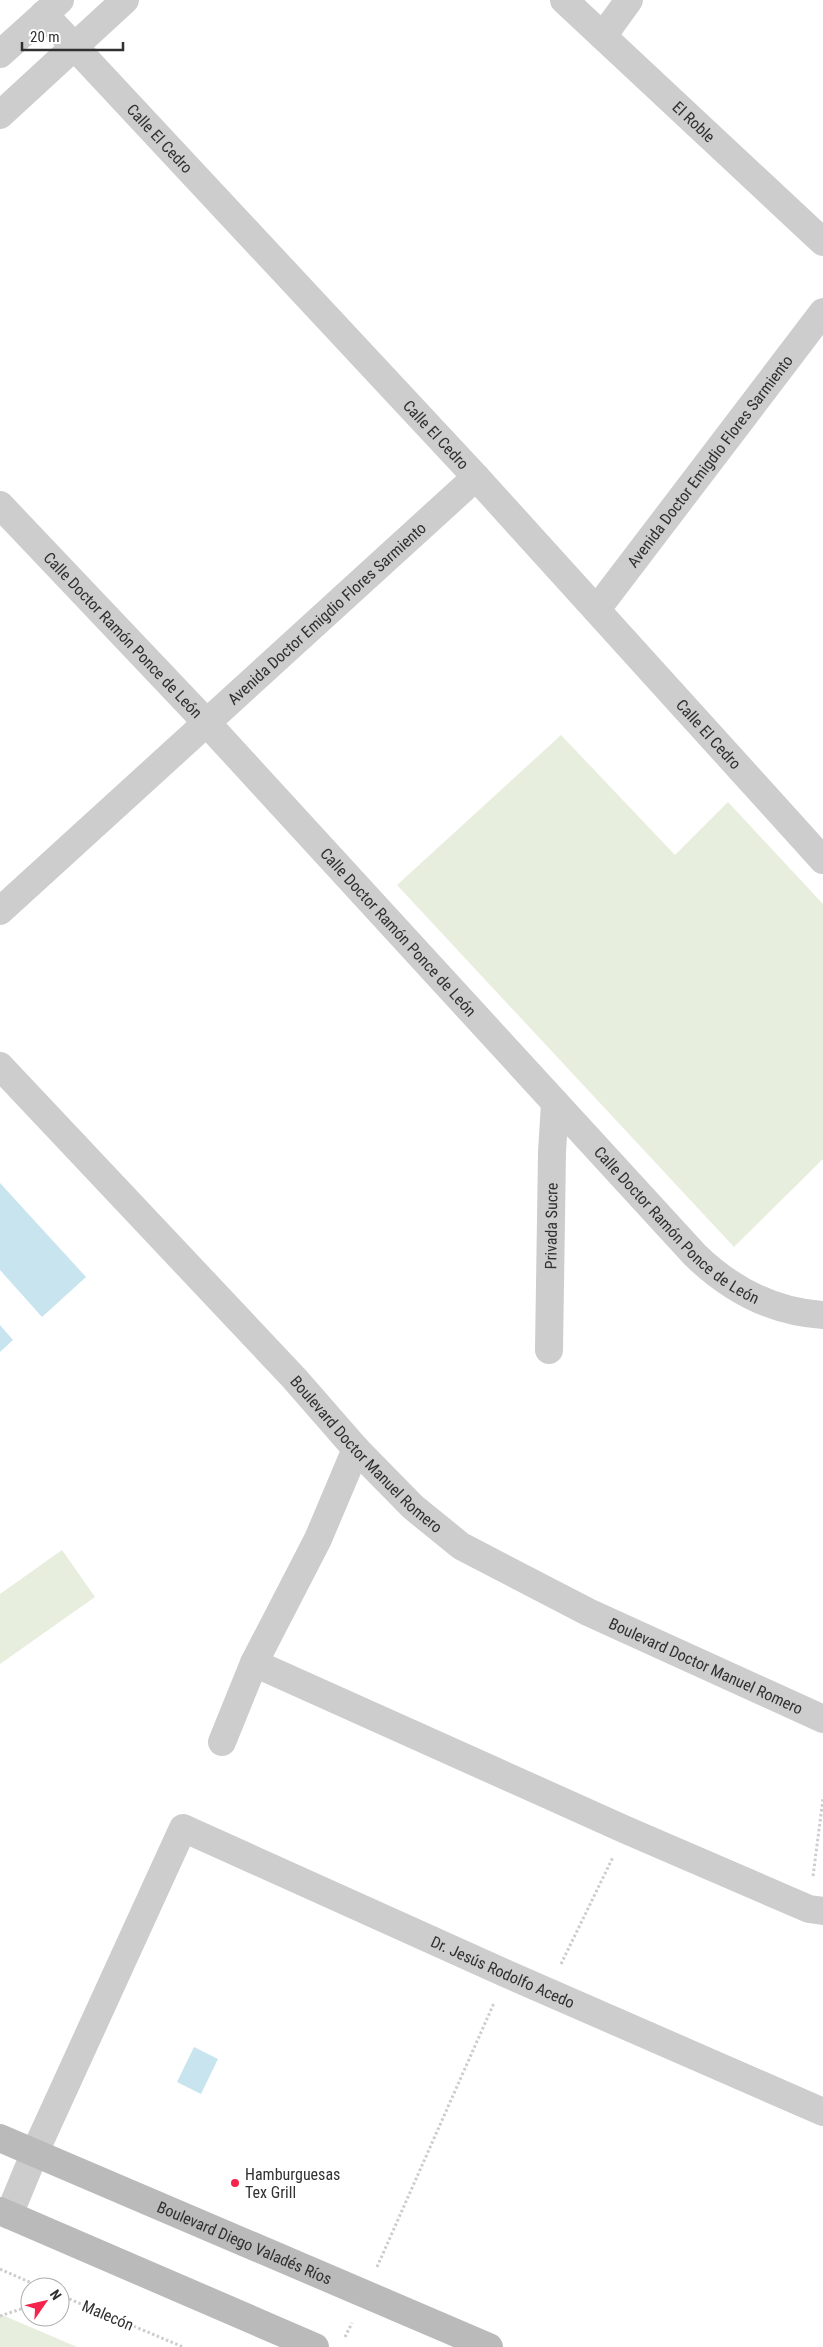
<svg xmlns="http://www.w3.org/2000/svg" width="823" height="2347" viewBox="0 0 823 2347" font-family="'Roboto Condensed',sans-serif">
<rect width="100%" height="100%" fill="#fff"/>
<g fill="#e8eedd">
<polygon points="561,735 675,855 728,802 823,904 823,1159 734,1247 397,885"/>
<polygon points="62,1550 95,1597 0,1664 0,1594"/>
<polygon points="0,2314 77,2347 0,2347"/>
</g>
<g fill="#c8e5ef">
<polygon points="0,1183 86,1277 42,1317 0,1270"/>
<polygon points="0,1325 13,1340 0,1352"/>
<polygon points="194,2047 218,2059 201,2094 177,2082"/>
</g>
<g fill="none" stroke-linecap="round" stroke-linejoin="round">
<g stroke="#cdcdcd" stroke-width="3" stroke-dasharray="2.5 2.5" stroke-linecap="butt">
<polyline points="813,1876 823,1799"/>
<polyline points="561,1964 613,1857"/>
<polyline points="377,2267 494,2003"/>
<polyline points="0,2269 41,2287"/>
<polyline points="60,2295 183,2347"/>
<polyline points="0,2316 30,2306"/>
<polyline points="345,2337 352,2323"/>
</g>
<g stroke="#cdcdcd" stroke-width="28">
<path id="s1" d="M564 0 823 242"/>
<path id="s2" d="M44 14 476 477 823 860"/>
<polyline points="603,36 629,0"/>
<path id="s3" d="M0 505 206 722 695 1255C730 1289 773 1312 823 1315"/>
<path id="s4" d="M597 609 823 312"/>
<path id="s5" d="M0 911 476 477"/>
<path id="s6" d="M549 1350 552 1152 555 1103"/>
<polyline points="254,1663 626,1830 809,1909 823,1911"/>
<polyline points="222,1742 254,1663 318,1539 356,1449"/>
<path id="s7" d="M9 2215 35 2152 183 1828 507 1974 823 2112"/>
</g>
<g stroke="#cdcdcd" stroke-width="28">
<polyline points="0,54 60,0"/>
<polyline points="0,115 125,0"/>
<path id="s8" d="M0 1066 294 1378 356 1449 413 1507 461 1546 588 1612 823 1719"/>
</g>
<g stroke="#bababa" stroke-width="28">
<path id="s9" d="M0 2138 489 2347"/>
<polyline points="0,2211 315,2347"/>
</g>
</g>
<circle fill="#f4244d" stroke="#fff" stroke-width="2" cx="235" cy="2183" r="5"/>
<g text-anchor="middle" stroke-width="5" stroke-linejoin="round" paint-order="stroke">
<g font-size="16" fill="#303030" stroke="#fff">
<text dy="6" stroke="none"><textPath href="#s1" startOffset="178">El Roble</textPath></text>
<text dy="6" stroke="none"><textPath href="#s2" startOffset="170">Calle El Cedro</textPath></text>
<text dy="6" stroke="none"><textPath href="#s2" startOffset="575">Calle El Cedro</textPath></text>
<text dy="6" stroke="none"><textPath href="#s4" startOffset="186">Avenida Doctor Emigdio Flores Sarmiento</textPath></text>
<text dy="6" stroke="none"><textPath href="#s5" startOffset="442">Avenida Doctor Emigdio Flores Sarmiento</textPath></text>
<text dy="6" stroke="none"><textPath href="#s3" startOffset="179">Calle Doctor Ramón Ponce de León</textPath></text>
<text dy="6" stroke="none"><textPath href="#s2" startOffset="980">Calle El Cedro</textPath></text>
<text dy="6" stroke="none"><textPath href="#s3" startOffset="584">Calle Doctor Ramón Ponce de León</textPath></text>
<text dy="6" stroke="none"><textPath href="#s3" startOffset="989">Calle Doctor Ramón Ponce de León</textPath></text>
<text dy="6" stroke="none"><textPath href="#s6" startOffset="124">Privada Sucre</textPath></text>
<text dy="6" stroke="none"><textPath href="#s8" startOffset="534">Boulevard Doctor Manuel Romero</textPath></text>
<text dy="6" stroke="none"><textPath href="#s8" startOffset="939">Boulevard Doctor Manuel Romero</textPath></text>
<text dy="6" stroke="none"><textPath href="#s7" startOffset="775">Dr. Jesús Rodolfo Acedo</textPath></text>
<text dy="6" stroke="none"><textPath href="#s9" startOffset="266">Boulevard Diego Valadés Ríos</textPath></text>
<text transform="translate(108 2315) rotate(23)" y="6">Malecón</text>
</g>
<g font-size="16" fill="#303030" stroke="#fff" text-anchor="start">
<text x="245" y="2180">Hamburguesas<tspan x="245" dy="18">Tex Grill</tspan></text>
</g>
</g>
<g transform="translate(45 2302) rotate(56)"><circle r="24" fill="#ffffff" stroke="#acacac"/>
<path d="M0-4L9 19L0 12L-9 19Z" fill="#f4244d"/>
<text y="-8" font-size="14" font-weight="bold" text-anchor="middle" fill="#303030">N</text>
</g>
<path d="M22 42v8h101v-8" fill="none" stroke="#303030" stroke-width="2.5"/>
<text x="30" y="42" font-size="15" fill="#303030" stroke="#ffffff" stroke-width="4" paint-order="stroke">20 m</text>
</svg>
